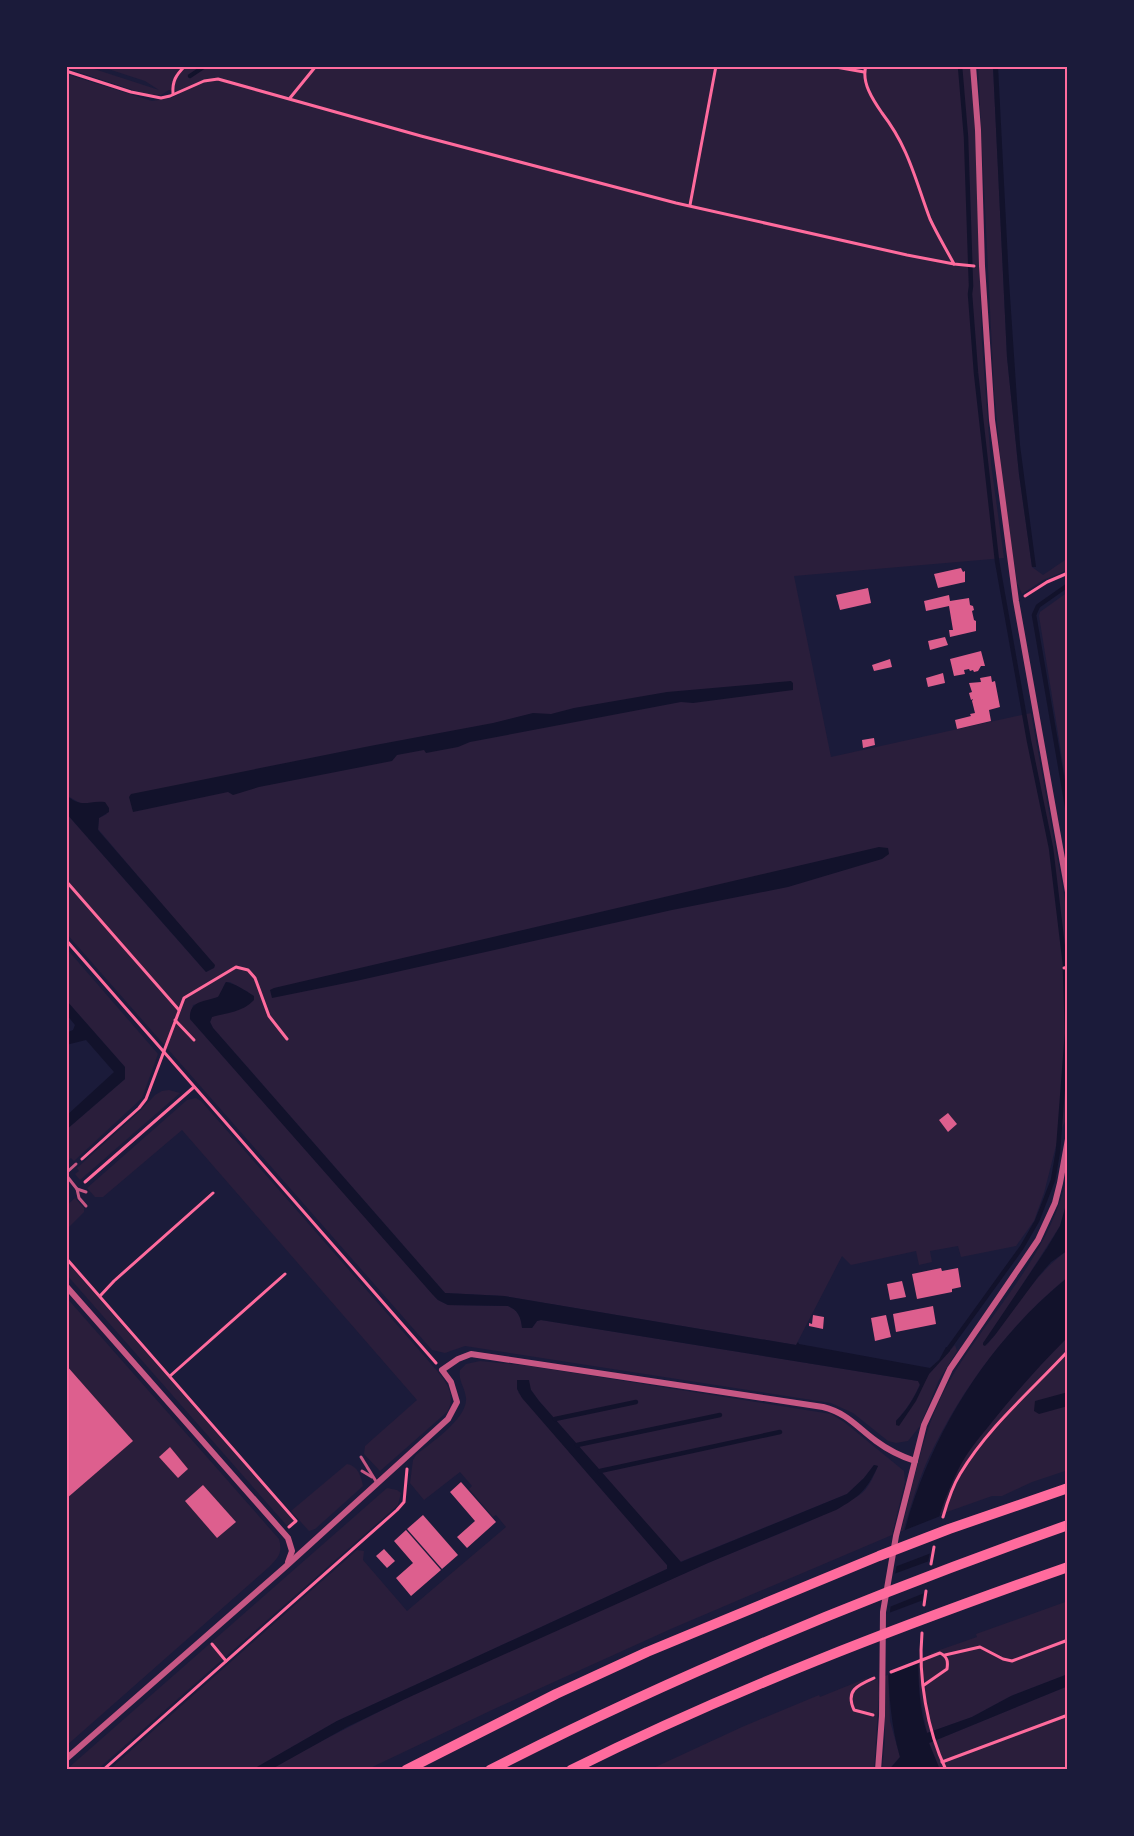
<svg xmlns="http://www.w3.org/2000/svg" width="1134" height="1836" viewBox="0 0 1134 1836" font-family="Jost,sans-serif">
<rect width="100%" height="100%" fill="#1b1b3a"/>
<g fill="#2a1e3b">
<path d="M66 66H85L159 90 145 81 99 66H971L976 143 982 343 991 464 1004 558 794 576 831 757 1031 713 1068 917V1105L1067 1118 1059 1134 1044 1193 1034 1221 1016 1246 961 1257 958 1246 930 1251 932 1262 919 1265 916 1251 851 1265 842 1256 796 1345 504 1296 445 1293 213 1028 210 1022 212 1017 248 992 230 982H226C222 987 223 992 219 996 213 1001 200 1003 193 1005L190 1019 438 1300 448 1305 508 1306C518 1310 521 1317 522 1327L532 1328 537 1321 541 1320 918 1381 920 1384C914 1398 906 1410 896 1421L897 1425 929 1374 955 1345 957 1351 939 1380 920 1426 908 1441 896 1443 888 1441 853 1413 831 1403 465 1346 445 1353 432 1350 66 933V813L206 972 215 967 98 829 99 818 107 814 92 803H80L66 795V74L152 101 171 98 179 94 169 90 161 95 145 94 66 68Z"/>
<polygon points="978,66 993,66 1007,357 1019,474 1032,567 1043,575 1068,558 1068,570 1043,580 1022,594 1017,583 1003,488 994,390"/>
<polygon points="1068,592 1068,795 1039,616 1040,612"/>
<polygon points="66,948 158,1054 142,1098 74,1161 71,1158 66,1162 66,1130 125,1079 124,1066 66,1000"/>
<polygon points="169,1090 180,1093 80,1180 75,1174 79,1171 77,1168 138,1113 155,1095 162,1091"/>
<path d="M196 1098 201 1101 426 1358C438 1373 460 1391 447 1412L380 1471 364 1454 365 1446 417 1400 182 1130 103 1197H95L87 1188 187 1100Z"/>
<path d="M1068 1171V1198L1060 1226 1001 1318 986 1346C1013 1313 1033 1275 1068 1250V1277C1008 1325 956 1396 925 1466 916 1487 910 1509 903 1531H901C915 1480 923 1426 950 1380 990 1311 1053 1253 1068 1171Z"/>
<polygon points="75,1198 84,1208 84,1212 66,1230 66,1206"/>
<polygon points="66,1261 294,1521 288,1527 66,1274"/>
<path d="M66 1297 279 1539C283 1554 278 1557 269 1567L66 1746V1499L132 1441 66 1365Z"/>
<polygon points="1068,1314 1068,1470 1032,1482 1002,1496 992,1496 930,1518 965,1437"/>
<path d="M480 1361 530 1366 831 1414 844 1422 904 1471 905 1482 892 1535 673 1628 494 1709 366 1770H270C407 1691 556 1631 701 1566 753 1542 809 1526 858 1496 869 1489 873 1477 878 1466L874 1465 864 1478 847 1494 680 1562 539 1401 531 1390 518 1392 667 1565V1569L337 1721 252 1770H109L357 1550 364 1551 363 1560 407 1611 506 1527 496 1515 493 1517 469 1489 472 1486 460 1472 424 1500 410 1483 413 1460 416 1455C431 1443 468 1418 466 1398 465 1387 458 1381 460 1370L466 1364Z"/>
<path d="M347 1464C358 1466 361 1476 363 1486L315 1529 309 1531 291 1511Z"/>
<polygon points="387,1488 397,1490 401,1493 398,1505 97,1770 66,1770"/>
<polygon points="1068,1601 1068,1674 1011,1696 972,1717 927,1733 920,1693 918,1663 930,1658 931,1653 977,1637 976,1634"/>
<polygon points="888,1670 890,1721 900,1757 888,1770 882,1770 885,1739 885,1672"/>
<polygon points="867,1678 867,1683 878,1679 879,1693 874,1770 649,1770 742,1727 819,1695 820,1697"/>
<polygon points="1068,1686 1068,1770 940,1770 929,1743"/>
</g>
<g fill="#12122b">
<polygon points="993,66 998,66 1009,281 1020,445 1036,567 1032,567 1019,474 1007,357"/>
<polygon points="791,681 793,683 793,690 693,703 681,702 470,742 458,747 426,753 424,750 397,755 392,761 259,787 233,795 228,792 133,812 129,797 131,794 370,746 493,723 533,713 551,714 574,708 667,692"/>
<path d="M66 795C83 809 87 800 105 802L109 808V812L99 818 98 830 215 965 214 968 206 972 66 813Z"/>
<polygon points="879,847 888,848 889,854 882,859 788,887 672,910 356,981 272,998 270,990 274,988"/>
<path d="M226 982C234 983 246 991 254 996V1000C243 1012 227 1013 212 1017L210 1022 213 1028 445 1293 504 1296 796 1345 798 1342 799 1344 930 1368 939 1360 946 1347 950 1348V1351L929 1374 916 1401 899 1426 896 1425V1421C907 1410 914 1398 920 1385L918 1381 541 1320 537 1321 532 1328H522C521 1317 518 1310 508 1306L448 1305 438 1300 433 1295 190 1019C189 1001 203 1002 218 997Z"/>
<polygon points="66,1000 125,1067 125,1079 66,1130 66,1116 114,1072 86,1040 66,1045 66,1033 73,1030 75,1025 66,1014"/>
<polygon points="1068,1198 1068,1250 1051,1262 1038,1277 995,1335 985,1346 983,1345 983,1343 1047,1248 1060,1226"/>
<path d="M1068 1277V1337C1041 1364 1016 1392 992 1422 980 1437 966 1453 958 1470 934 1517 924 1573 920 1625 918 1660 916 1699 927 1733L972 1717 1011 1696 1068 1674V1686L929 1743 940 1770H902L901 1767 897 1770H889L900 1757C891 1725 889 1696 888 1663 886 1515 953 1371 1068 1277Z"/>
<path d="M517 1380H529L531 1390 539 1401 681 1562 847 1494 864 1478 874 1465 878 1466C867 1490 859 1497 836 1510L708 1563 405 1699 347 1727 270 1770H252L337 1721 667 1569V1565L522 1398 517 1389Z"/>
<polygon points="1068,1392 1068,1406 1039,1414 1034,1411 1035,1401"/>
</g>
<g fill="#1b1b3a">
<polygon points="943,1515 934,1552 892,1568 900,1532"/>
<polygon points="932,1560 927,1592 887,1608 891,1575"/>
<polygon points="926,1599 921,1662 885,1676 886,1614"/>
</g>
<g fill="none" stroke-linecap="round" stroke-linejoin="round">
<g stroke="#12122b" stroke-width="4.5">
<polyline points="960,66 966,137 971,286 970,294 976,373 997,561 1029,741 1051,848 1065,965"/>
<polyline points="190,76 205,66"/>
<polyline points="1068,585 1038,606 1034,615 1068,812"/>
<polyline points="949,1348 1022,1247 1037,1221 1053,1180 1058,1151 1067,1033 1065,970"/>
<polyline points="555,1419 636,1402"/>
<polyline points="577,1445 720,1415"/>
<polyline points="600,1471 780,1432"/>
</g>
</g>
<g fill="#dd5f8e">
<polygon points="961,568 963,572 965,571 965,582 938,588 934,574"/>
<polygon points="868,588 871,603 840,610 836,595"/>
<polygon points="949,595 950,601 969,598 970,605 973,606 974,610 972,611 974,620 976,621 976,631 950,637 949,630 953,630 949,606 926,611 924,601"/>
<polygon points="945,637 948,645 930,650 928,641"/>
<polygon points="981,651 985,666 981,666 978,671 974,672 973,670 970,671 969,669 964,670 965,674 954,676 950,659"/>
<polygon points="890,659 892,667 874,671 872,665"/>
<polygon points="943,673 945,683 928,687 926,678"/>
<polygon points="991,676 992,682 995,681 1000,707 989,710 991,721 957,729 955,720 971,716 970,714 975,713 972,701 973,699 971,700 969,693 972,692 969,683 981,682 980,678"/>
<polygon points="874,738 875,745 863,748 862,740"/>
<polygon points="948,1113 957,1124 948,1132 939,1120"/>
<polygon points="941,1268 942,1271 958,1268 961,1287 952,1289 952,1292 917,1299 912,1274"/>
<polygon points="902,1281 906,1297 890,1300 887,1284"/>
<polygon points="933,1306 936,1324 896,1332 893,1314"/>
<polygon points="813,1315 824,1317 823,1329 809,1326 809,1323 812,1324"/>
<polygon points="886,1315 891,1337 875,1341 871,1318"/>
<polygon points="66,1365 133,1441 66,1499"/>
<polygon points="170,1447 188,1469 178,1478 159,1457"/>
<polygon points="461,1482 496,1522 467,1548 457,1537 475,1521 450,1492"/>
<polygon points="203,1485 236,1522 217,1538 185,1501"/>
<polygon points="423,1515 458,1555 442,1569 407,1529"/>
<polygon points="406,1530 441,1570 411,1596 396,1578 413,1563 394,1541"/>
<polygon points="384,1549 395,1561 387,1568 376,1556"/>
</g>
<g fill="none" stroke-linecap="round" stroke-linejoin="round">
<g stroke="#ff6b9d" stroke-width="3">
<polyline points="830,66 864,72"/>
<path d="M866 66C861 82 873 100 882 113 909 148 915 179 930 219 937 234 946 249 954 264"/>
<polyline points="66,71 131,92 161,98 170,96 204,81 218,79 421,136 676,203 907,255 954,264 974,266"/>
<path d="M173 94C172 81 176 75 185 66"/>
<polyline points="290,98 316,66"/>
<polyline points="690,205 716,66"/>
<polyline points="1025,596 1047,582 1068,573"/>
<polyline points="66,881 179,1010"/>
<polyline points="66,940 436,1363"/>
<polyline points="1064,968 1068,967"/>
<polyline points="175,1020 194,1040"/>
<polyline points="82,1159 139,1108 146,1099 184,998 236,967 248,970 255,978 269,1016 287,1039"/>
<polyline points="85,1182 194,1087"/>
<polyline points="66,1258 296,1521 289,1527"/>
<polyline points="100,1296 114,1281 213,1193"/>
<polyline points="170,1376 285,1274"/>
<path d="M943 1517C947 1503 952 1487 960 1474 988 1427 1031 1391 1068 1351"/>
<polyline points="931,1564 934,1547"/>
<polyline points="924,1605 926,1591"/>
<path d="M922 1633C918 1677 927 1730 946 1770"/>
<polyline points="212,1644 226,1661"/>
<polyline points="945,1655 980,1647 1003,1659 1012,1661 1068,1640"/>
<path d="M891 1672 940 1653C948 1657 948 1662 947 1669L924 1685"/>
<path d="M873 1715 854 1710C845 1690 858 1685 874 1678"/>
<polyline points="942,1762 1068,1715"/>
<polyline points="103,1770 397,1510 404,1502 407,1469"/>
</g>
<g stroke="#c65784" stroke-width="3">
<polyline points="66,1173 76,1164"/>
<polyline points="66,1175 77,1189 86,1192"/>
<polyline points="77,1189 79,1198 86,1206"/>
<polyline points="361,1457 377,1483"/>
<polyline points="362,1471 372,1477"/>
</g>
<g stroke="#c65784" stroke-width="6">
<polyline points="973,66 978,130 982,266 992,420 1016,601 1068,892"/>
<polyline points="66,1286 288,1538 292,1551 288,1562"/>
<path d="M66 1759 284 1568 448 1419 457 1402 451 1382 442 1370 458 1359 471 1354 823 1407C847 1413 857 1427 876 1441 888 1450 900 1456 915 1461"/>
<polyline points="878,1770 882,1716 883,1612 896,1536 924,1425 950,1369 1038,1240 1055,1203 1060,1183 1068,1139"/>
</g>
<g stroke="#ff6b9d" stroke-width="10">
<polyline points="406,1770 556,1694 647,1652 879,1556 949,1529 1068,1488"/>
<path d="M490 1770C677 1674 870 1595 1068 1525"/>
<path d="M571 1770C732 1690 899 1626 1068 1567"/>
</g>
</g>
<rect width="1134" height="1836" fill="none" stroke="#1b1b3a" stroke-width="135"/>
<rect x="68" y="68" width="998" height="1700" fill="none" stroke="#ff6b9d" stroke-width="2"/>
</svg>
